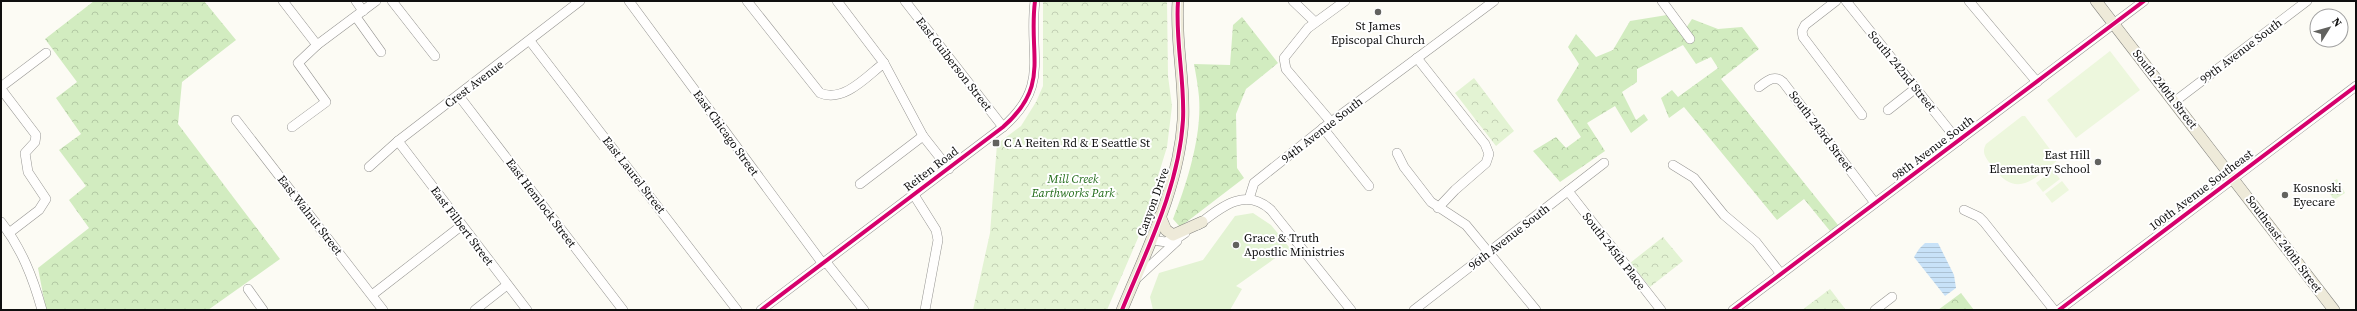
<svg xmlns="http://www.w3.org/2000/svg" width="2357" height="311" viewBox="0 0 2357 311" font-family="'Source Serif 4',serif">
<defs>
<pattern id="forest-crowns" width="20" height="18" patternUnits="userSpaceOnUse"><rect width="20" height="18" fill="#d2ecc0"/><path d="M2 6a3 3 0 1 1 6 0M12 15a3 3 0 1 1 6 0" fill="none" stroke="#b3c9a4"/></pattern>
<pattern id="park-crowns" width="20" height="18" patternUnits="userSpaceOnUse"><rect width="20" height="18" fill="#e3f3d3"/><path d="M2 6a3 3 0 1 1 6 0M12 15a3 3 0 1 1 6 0" fill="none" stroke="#c2cfb4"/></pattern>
<pattern id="water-rules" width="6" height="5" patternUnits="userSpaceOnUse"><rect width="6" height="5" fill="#c8e2f8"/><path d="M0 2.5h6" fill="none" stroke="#abc1d3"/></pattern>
</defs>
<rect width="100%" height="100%" fill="#fcfbf4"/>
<polygon fill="#e3f3d3" points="1253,213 1271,225 1293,252 1288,256 1281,254 1236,286 1242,289 1230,310 1153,310 1150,297 1159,273 1203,260 1235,216"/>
<g fill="url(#forest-crowns)">
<polygon points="94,1 204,1 236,40 182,82 178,124 280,259 208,310 46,310 38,268 89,228 69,200 86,186 59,150 81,134 56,98 77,82 45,39"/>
<polygon points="1667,15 1682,34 1692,19 1718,29 1742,27 1759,49 1721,79 1838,225 1830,231 1804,199 1777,220 1684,107 1669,118 1661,98 1672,90 1678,97 1718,68 1711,57 1696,64 1683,45 1637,69 1637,82 1622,92 1636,120 1644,114 1648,120 1631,133 1615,106 1587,123 1605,151 1560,182 1533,151 1556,137 1566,148 1581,137 1557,100 1579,64 1568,47 1576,34 1596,57 1613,50 1630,21"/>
<path d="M1242 17 1278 63 1246 89 1236 114 1237 168 1244 178 1180 227 1173 219C1187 183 1202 136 1199 97 1198 86 1196 75 1194 64L1230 65 1233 25Z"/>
<polygon points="1961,293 1974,310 1938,310"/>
</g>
<g fill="url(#park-crowns)">
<polygon points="1043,1 1167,1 1168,76 1172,106 1167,147 1141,231 1107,310 973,310 990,233 997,144 1021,126 1036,102 1043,86"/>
<polygon points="1474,78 1514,131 1496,146 1455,93"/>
<polygon points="2337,179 2345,193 2334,200 2325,186"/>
<polygon points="1663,237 1683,261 1650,287 1630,263"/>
<polygon points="1830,289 1846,310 1802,310"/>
</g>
<g fill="#edf7dd">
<polygon points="2110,51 2140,90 2076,138 2047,100"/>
<path d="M2022 116H2025L2058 160C2032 180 2017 200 1992 166 1986 158 1981 153 1986 144Z"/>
<polygon points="2053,170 2060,179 2043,192 2036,183"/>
<polygon points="2062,181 2069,190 2052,203 2045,194"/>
</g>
<polygon fill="url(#water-rules)" points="1925,243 1938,243 1954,275 1956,288 1945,296 1914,257 1919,249"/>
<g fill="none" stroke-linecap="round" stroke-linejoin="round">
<g stroke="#969592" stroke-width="10">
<g id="minor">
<polyline points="283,1 317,45"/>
<polyline points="356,1 363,11"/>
<polyline points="392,1 435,56"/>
<polyline points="629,1 823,264"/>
<path d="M747 1 820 93C844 103 867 76 884 63L923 136 949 169"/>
<polyline points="837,1 884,63"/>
<polyline points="905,1 1003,127"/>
<polyline points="1293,1 1315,22"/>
<polyline points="1662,1 1690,39"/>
<polyline points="1836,1 1805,25 1802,31 1803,37 1862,115"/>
<polyline points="1846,1 1958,141"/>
<polyline points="1969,1 2037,82"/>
<polyline points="356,17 381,52"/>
<polyline points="530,41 737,310"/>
<polyline points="1417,58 1485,144 1489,154 1486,163 1455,190 1438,208"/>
<polyline points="1,87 46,53"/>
<path d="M1759 87C1767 81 1774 74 1783 82L1875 203"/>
<polyline points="1,89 36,135 35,142 25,153 28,172 46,199 39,210 9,233"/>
<polyline points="459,96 623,310"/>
<polyline points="2174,102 2307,1"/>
<polyline points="1888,110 1916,88"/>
<polyline points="236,120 383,310"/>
<polyline points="1331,122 1286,69 1284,58 1308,28 1345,1"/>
<polyline points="292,127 326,102 298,63 317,45 376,1"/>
<polyline points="1323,128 1369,186"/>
<polyline points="398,141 527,310"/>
<polyline points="1397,153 1404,167 1431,202 1466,225 1536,310"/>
<polyline points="1673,165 1694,178 1724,215 1756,242 1781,274"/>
<polyline points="369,167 398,141 580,1"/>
<polyline points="860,184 923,136"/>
<polyline points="1568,191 1661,310"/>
<polyline points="914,195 936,230 938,240 925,310"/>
<polyline points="1249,199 1254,183 1331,122 1494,1"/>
<polyline points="1964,210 1979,217 1984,222 2054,310"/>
<path d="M1 222C22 249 33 278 42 310"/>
<path d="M1198 225C1220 208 1245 186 1271 210L1351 310"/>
<path d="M1151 239C1165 244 1173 242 1185 233"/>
<polyline points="826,262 864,310"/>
<polyline points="1138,277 1177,241"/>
<polyline points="248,289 263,310"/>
<polyline points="372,295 461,226"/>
<polyline points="475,310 507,285"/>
<path d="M761 310 1003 127C1051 85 1028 56 1035 1"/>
<polyline points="1414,310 1604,163"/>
<polyline points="1733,310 2144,1"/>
<polyline points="1875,310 1892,297"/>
<polyline points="2059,310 2356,86"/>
</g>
</g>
<g stroke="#83837f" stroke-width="12">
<g id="major">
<polyline points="2096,1 2334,310"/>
<polyline points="1160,216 1166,230 1173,235 1202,222"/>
<path d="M1122 310C1147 249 1179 187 1183 120 1185 80 1175 41 1178 1"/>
</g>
</g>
<use href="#minor" stroke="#fffefd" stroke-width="9"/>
<use href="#major" stroke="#eeead9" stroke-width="11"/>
<g stroke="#fff" stroke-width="6">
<g id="cycleway">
<path d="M761 310 1003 127C1051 85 1028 56 1035 1"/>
<path d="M1122 310C1147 249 1179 187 1183 120 1185 80 1175 41 1178 1"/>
<polyline points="1733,310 2144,1"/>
<polyline points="2059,310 2356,86"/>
</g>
</g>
<use href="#cycleway" stroke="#d6006c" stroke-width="4"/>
</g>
<g fill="#62625f" stroke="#fff" stroke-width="1.5">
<circle cx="1378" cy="12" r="4"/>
<rect x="992" y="139" width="8" height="8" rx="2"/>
<circle cx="2098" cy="162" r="4"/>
<circle cx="2285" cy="195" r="4"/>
<circle cx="1236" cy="245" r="4"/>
</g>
<g text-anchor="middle" stroke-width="4" stroke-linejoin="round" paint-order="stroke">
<g font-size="12" fill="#0f0f0f" stroke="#fff" text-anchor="start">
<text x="1378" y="30" text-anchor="middle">St James<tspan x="1378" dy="14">Episcopal Church</tspan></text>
<text x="1004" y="147">C A Reiten Rd &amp; E Seattle St</text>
<text x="2090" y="159" text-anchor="end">East Hill<tspan x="2090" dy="14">Elementary School</tspan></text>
<text x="2293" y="192">Kosnoski<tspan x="2293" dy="14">Eyecare</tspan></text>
<text x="1244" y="242">Grace &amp; Truth<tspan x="1244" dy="14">Apostlic Ministries</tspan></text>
</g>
<g font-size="12" fill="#0f0f0f" stroke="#fff">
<text transform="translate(2241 51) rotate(-37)" y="4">99th Avenue South</text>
<text transform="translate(954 64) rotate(52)" y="4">East Guiberson Street</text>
<text transform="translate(1902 71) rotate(51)" y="4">South 242nd Street</text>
<text transform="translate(474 84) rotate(-37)" y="4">Crest Avenue</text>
<text transform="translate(2165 89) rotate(52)" y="4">South 240th Street</text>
<text transform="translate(1322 130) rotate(-38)" y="4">94th Avenue South</text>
<text transform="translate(1821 131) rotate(53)" y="4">South 243rd Street</text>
<text transform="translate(726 133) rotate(54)" y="4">East Chicago Street</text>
<text transform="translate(1933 148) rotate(-37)" y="4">98th Avenue South</text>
<text transform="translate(931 169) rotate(-37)" y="4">Reiten Road</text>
<text transform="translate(634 175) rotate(52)" y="4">East Laurel Street</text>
<text transform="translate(2201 190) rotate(-37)" y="4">100th Avenue Southeast</text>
<text transform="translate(1153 202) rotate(-70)" y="4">Canyon Drive</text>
<text transform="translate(541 203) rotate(53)" y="4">East Hemlock Street</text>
<text transform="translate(310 215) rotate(52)" y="4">East Walnut Street</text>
<text transform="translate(462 226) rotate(53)" y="4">East Filbert Street</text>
<text transform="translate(1509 237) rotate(-38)" y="4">96th Avenue South</text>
<text transform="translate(2284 244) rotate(53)" y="4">Southeast 240th Street</text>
<text transform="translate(1614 251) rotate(52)" y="4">South 245th Place</text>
</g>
<g font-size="12" font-style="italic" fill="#236c1a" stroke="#fff">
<text x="1073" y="183">Mill Creek<tspan x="1073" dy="14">Earthworks Park</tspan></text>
</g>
</g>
<rect width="2357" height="311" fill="none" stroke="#0f0f0f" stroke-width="4"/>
<g transform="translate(2329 28) rotate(53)"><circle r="19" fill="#ffffff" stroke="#9f9f9f"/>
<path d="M0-3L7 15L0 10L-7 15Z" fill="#62625f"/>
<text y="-6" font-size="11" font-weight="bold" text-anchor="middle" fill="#0f0f0f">N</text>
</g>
</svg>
